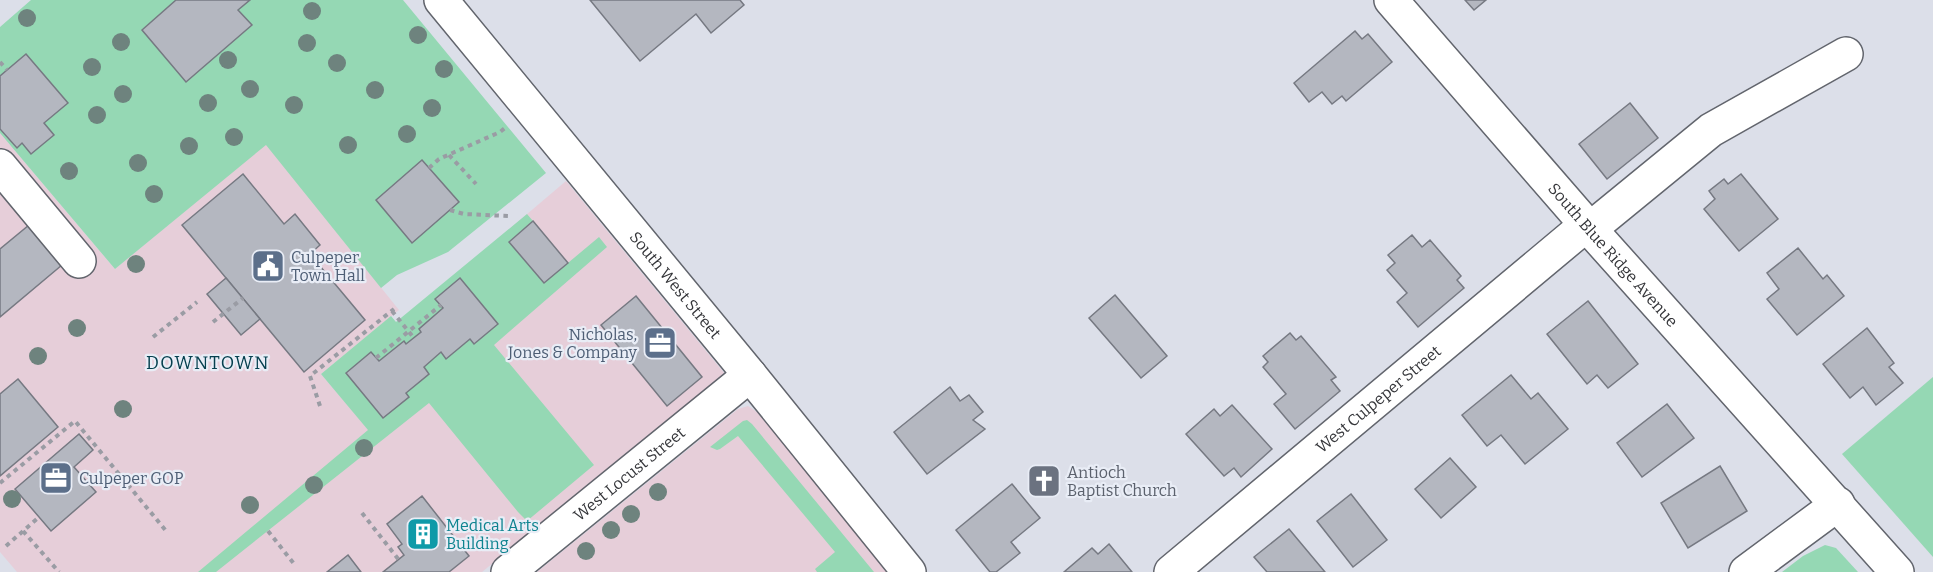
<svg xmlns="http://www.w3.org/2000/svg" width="1933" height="572" viewBox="0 0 1933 572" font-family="Bitter,serif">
<rect width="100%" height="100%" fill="#dcdfe9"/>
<g fill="#e6ced9">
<polygon points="0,133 115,269 266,144 399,310 321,374 374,436 494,242 566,181 725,374 482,572 17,572 0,552"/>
<polygon points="748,406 757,412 888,572 537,572 738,409"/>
</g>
<g fill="#95d8b4">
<polygon points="31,0 403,0 546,173 448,252 397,275 381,288 266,145 115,269 0,133 0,27"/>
<polygon points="527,214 533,221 509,242 544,283 599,237 607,247 494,345 594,465 527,521 518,512 429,403 216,572 198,572 368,430 321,374 391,316 396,322"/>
<polygon points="1933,377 1933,557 1842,454"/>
<polygon points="743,421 747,420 752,424 874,572 817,572 815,569 835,552 738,436 720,449 717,450 710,447"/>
<polygon points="1825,545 1836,548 1858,572 1782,572 1803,556"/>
</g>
<g fill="#b4b7c0" stroke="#767982" stroke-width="1.5">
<polygon points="176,0 250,0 238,10 252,25 186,82 142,30"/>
<polygon points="590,0 740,0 744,5 711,33 696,14 640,61"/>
<polygon points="1465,0 1486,0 1474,10"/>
<polygon points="1355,31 1362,39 1368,34 1392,62 1346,101 1342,96 1332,104 1322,92 1309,102 1294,83"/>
<polygon points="26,54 68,103 44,123 54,135 31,154 22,143 17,148 0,129 0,76"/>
<polygon points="1630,103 1658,138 1607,179 1579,144"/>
<polygon points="422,160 459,202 412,243 376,200"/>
<polygon points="243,174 284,224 295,214 320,245 310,254 365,320 304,372 182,225"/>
<polygon points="1741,174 1778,219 1739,251 1704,209 1715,199 1709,191 1724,179 1728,184"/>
<polygon points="533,221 568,263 544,283 509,242"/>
<polygon points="29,225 62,265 0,317 0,249"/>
<polygon points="1412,235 1422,247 1430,240 1461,276 1457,280 1464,288 1418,327 1397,302 1407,293 1387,270 1395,263 1388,255"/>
<polygon points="1798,248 1823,279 1827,275 1844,296 1797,335 1767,299 1779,289 1767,273"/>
<polygon points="226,278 260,319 241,335 207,294"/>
<polygon points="460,278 498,324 474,344 470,339 446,359 441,352 424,367 429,374 406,393 409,397 383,418 346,373 371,352 379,361 404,341 406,344 421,332 419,329 443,308 435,299"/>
<polygon points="1115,295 1167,356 1141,378 1089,318"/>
<polygon points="636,296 702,377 667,406 601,325"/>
<polygon points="1588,301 1638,364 1608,388 1597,375 1587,384 1547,334"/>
<polygon points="1867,328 1894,363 1889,367 1903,383 1876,405 1863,387 1850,398 1823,364"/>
<polygon points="1290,333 1296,340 1301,336 1336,377 1331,380 1340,391 1295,429 1274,404 1286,394 1263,367 1268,362 1263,356"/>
<polygon points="1511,375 1531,399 1538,393 1568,429 1525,464 1501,435 1487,446 1462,415"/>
<polygon points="18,379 58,427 0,476 0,394"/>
<polygon points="950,387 960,401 969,395 983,412 973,420 985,429 927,474 894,432"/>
<polygon points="1667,404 1694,438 1642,477 1617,443"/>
<polygon points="1232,405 1272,449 1241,477 1234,468 1224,476 1186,434 1214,409 1220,416"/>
<polygon points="79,434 93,450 74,467 96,492 51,531 15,489"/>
<polygon points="1450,458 1476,487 1441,518 1415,489"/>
<polygon points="1720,466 1747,511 1688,548 1661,503"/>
<polygon points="1012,484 1040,518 1011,542 1020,553 996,572 990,572 956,530"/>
<polygon points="1351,494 1387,540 1353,567 1317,521"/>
<polygon points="422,496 469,556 449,572 383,572 404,555 398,547 402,544 387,524"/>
<polygon points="1289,529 1325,572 1267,572 1254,557"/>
<polygon points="1109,544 1132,572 1064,572 1092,548 1098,554"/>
<polygon points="348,555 361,572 327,572"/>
</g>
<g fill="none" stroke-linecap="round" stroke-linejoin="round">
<g stroke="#62656d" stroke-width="36">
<g id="minor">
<path id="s1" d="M441 0 750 375 909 572"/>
<path id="s2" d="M1391 0 1590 229 1897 572"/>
<polyline points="0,166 79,261"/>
<polyline points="1590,229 1711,130 1846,54"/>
<path id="s3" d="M508 572 750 375"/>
<path id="s4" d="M1171 572 1586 225"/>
<polyline points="1746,572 1838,504"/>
</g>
</g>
<g stroke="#9a9ca4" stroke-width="4" stroke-dasharray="4.5 4.5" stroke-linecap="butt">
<polyline points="0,62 7,70"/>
<polyline points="449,155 476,184"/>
<polyline points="429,168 439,159 500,132 505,128"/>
<polyline points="450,210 464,214 508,216"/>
<polyline points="392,311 414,338"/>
<polyline points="213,322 243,298"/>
<polyline points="153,337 197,302"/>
<polyline points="376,358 441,305"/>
<polyline points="320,406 310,376 394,309"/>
<polyline points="0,483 75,421 167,532"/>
<polyline points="362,513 399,560"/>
<polyline points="23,531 59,572"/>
<polyline points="268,531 295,565"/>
<polyline points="6,546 38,518"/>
</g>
<use href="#minor" stroke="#fff" stroke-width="33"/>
</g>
<g fill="#6e837e">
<circle cx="312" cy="11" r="9"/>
<circle cx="27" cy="18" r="9"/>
<circle cx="418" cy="35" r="9"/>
<circle cx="121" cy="42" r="9"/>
<circle cx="307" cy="43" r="9"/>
<circle cx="228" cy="60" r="9"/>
<circle cx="337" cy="63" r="9"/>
<circle cx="92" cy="67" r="9"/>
<circle cx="444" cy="69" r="9"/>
<circle cx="250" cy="89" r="9"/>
<circle cx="375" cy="90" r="9"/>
<circle cx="123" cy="94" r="9"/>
<circle cx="208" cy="103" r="9"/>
<circle cx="294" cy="105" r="9"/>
<circle cx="432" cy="108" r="9"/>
<circle cx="97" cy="115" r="9"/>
<circle cx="407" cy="134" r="9"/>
<circle cx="234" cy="137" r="9"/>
<circle cx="348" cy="145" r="9"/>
<circle cx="189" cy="146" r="9"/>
<circle cx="138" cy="163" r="9"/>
<circle cx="69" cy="171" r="9"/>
<circle cx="154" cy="194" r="9"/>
<circle cx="136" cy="264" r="9"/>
<circle cx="77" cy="328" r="9"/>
<circle cx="38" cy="356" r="9"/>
<circle cx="123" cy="409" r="9"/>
<circle cx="364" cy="448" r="9"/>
<circle cx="314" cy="485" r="9"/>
<circle cx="658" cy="492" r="9"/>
<circle cx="12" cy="499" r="9"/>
<circle cx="250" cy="505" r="9"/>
<circle cx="631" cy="514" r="9"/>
<circle cx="611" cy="530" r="9"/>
<circle cx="586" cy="551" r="9"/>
</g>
<defs>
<g id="civic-square" transform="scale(1.725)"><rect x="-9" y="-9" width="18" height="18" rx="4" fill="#5c6f8a" stroke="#e9edf6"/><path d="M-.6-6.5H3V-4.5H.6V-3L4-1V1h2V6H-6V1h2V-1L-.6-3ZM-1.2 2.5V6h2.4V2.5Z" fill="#fff"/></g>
<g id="office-square" transform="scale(1.725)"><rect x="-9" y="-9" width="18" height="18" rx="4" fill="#5c6f8a" stroke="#e9edf6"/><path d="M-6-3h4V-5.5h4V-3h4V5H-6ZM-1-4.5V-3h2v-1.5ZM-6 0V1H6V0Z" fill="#fff"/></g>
<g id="church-square" transform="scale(1.725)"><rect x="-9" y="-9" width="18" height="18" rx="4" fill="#6b7280" stroke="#e9edf6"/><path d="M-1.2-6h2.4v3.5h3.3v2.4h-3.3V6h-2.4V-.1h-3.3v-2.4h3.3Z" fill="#fff"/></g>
<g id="building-square" transform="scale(1.725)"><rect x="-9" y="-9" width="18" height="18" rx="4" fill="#0f9aa8" stroke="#e9edf6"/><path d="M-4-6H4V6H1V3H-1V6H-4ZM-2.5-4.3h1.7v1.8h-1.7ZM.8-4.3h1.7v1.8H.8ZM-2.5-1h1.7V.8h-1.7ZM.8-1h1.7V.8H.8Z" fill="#fff"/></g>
</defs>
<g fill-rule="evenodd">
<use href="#civic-square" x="268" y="266"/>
<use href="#office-square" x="660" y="343"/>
<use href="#office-square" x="56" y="478"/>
<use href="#church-square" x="1044" y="481"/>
<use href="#building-square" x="423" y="534"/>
</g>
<g text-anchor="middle" stroke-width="4.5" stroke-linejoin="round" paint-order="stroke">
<g font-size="16" fill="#343539" stroke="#e9edf6">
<text dy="6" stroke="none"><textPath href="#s2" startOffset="338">South Blue Ridge Avenue</textPath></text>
<text dy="6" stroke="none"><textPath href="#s1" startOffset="369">South West Street</textPath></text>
<text dy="6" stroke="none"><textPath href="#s4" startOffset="270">West Culpeper Street</textPath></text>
<text dy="6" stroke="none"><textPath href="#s3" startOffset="156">West Locust Street</textPath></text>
</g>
<g font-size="16" fill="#4e5e75" stroke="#e9edf6" text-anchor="start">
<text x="291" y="263">Culpeper<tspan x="291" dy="18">Town Hall</tspan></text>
<text x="637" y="340" text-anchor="end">Nicholas,<tspan x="637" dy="18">Jones &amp; Company</tspan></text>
<text x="79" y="484">Culpeper GOP</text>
</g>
<g font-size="16" fill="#5b616d" stroke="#e9edf6" text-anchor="start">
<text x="1067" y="478">Antioch<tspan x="1067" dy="18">Baptist Church</tspan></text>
</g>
<g font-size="16" fill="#0d838f" stroke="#e9edf6" text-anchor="start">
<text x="446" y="531">Medical Arts<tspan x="446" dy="18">Building</tspan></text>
</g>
<g font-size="18" letter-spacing="1.5" fill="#06404f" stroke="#e9edf6">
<text x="208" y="369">DOWNTOWN</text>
</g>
</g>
</svg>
